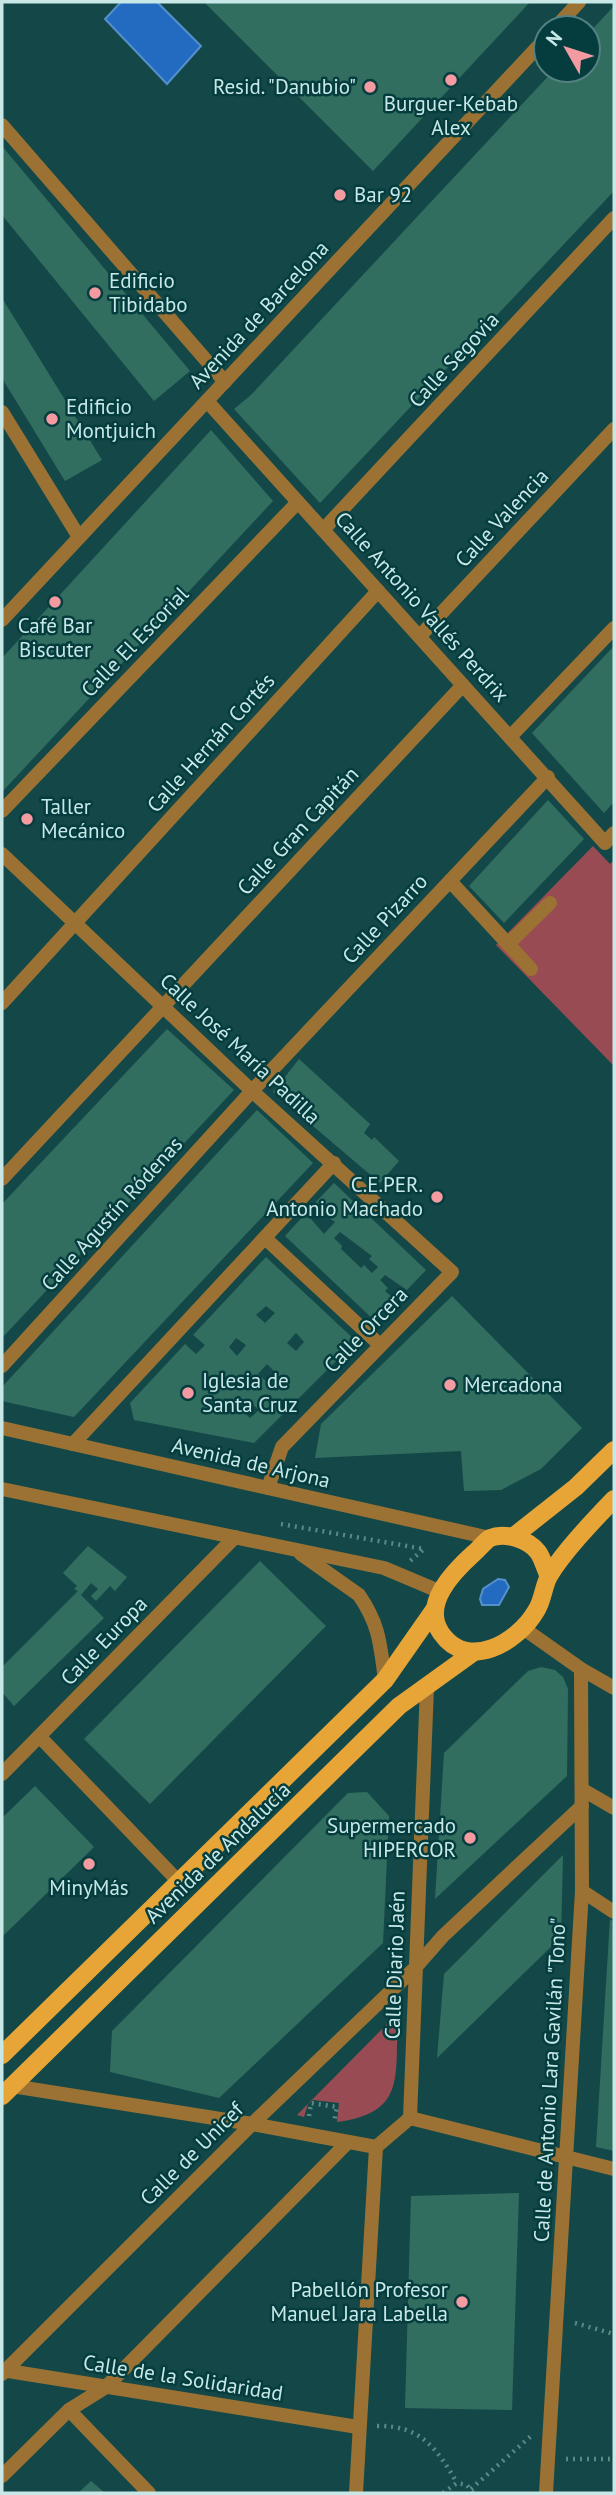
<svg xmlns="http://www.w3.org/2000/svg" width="616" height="2495" viewBox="0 0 616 2495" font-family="'PT Sans',sans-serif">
<rect width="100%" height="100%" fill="#144848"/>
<g fill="#994b53">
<polygon points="593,846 610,864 614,860 614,1066 496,945"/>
<path d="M395 2016 398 2018C394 2074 408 2113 337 2122L339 2103 313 2100 308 2104 304 2117 297 2115Z"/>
</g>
<g fill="#226bc0" stroke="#5490cc" stroke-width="2">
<polygon points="121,2 157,2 201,46 167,84 105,19"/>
<polygon points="498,1579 505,1580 509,1587 499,1605 482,1605 480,1599 483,1589"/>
</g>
<g fill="#326e60" fill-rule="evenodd">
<polygon points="204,2 530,2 373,171"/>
<polygon points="614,6 614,191 320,503 234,409 251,395 554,70 588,70 588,34"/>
<polygon points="2,146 190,371 154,401 2,215"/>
<polygon points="2,298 102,460 65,481 2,378"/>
<polygon points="211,430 273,501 2,792 2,658"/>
<polygon points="614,646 614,802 604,813 532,733"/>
<polygon points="548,800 584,839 504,923 469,886"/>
<polygon points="167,1029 234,1090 2,1338 2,1204"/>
<polygon points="299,1059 370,1124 364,1133 372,1140 374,1137 399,1161 380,1183 273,1092"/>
<polygon points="257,1110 313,1163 74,1417 2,1401 2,1387"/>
<path d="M334 1183 426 1270 407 1290 385 1275 380 1280 388 1288 385 1291 396 1300 375 1321 285 1236 306 1213 324 1234 335 1222 312 1206ZM340 1232 372 1256 369 1259 378 1267 372 1273 364 1265 361 1268 341 1249 342 1246 334 1238Z"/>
<path d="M266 1257 356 1341 254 1443 134 1420 130 1403 185 1344 196 1354 205 1345 193 1335ZM266 1306 275 1313 265 1323 256 1315ZM296 1333 304 1342 296 1351 287 1343ZM236 1338 246 1345 237 1356 229 1347ZM267 1364 276 1373 267 1382 258 1374ZM248 1400 259 1410 250 1418 240 1408Z"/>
<polygon points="452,1296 582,1428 541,1469 501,1490 464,1491 461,1451 315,1458 321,1424"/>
<polygon points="88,1546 127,1577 115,1591 110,1586 96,1601 91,1596 98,1589 91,1583 81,1595 104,1618 14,1706 2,1692 2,1667 78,1591 74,1589 77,1586 63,1573"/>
<polygon points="260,1561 326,1626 150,1804 84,1739"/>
<polygon points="541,1667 555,1670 563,1677 568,1689 567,1776 435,1899 444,1753 528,1671"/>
<polygon points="35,1786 94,1847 2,1937 2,1818"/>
<polygon points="367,1792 389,1816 383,1943 219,2098 110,2072 112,2031 348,1793"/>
<polygon points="563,1855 561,1937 437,2058 444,1974"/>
<polygon points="610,1919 614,1922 614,2151 596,2147"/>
<polygon points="519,2193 512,2410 405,2408 411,2196"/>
<polygon points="91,2481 105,2493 78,2493"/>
</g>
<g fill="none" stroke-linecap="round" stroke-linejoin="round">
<g stroke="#5d8888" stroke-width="4.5" stroke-dasharray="2 5" stroke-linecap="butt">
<polyline points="281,1524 424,1549 410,1561"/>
<polyline points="309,2116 311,2103 337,2107 334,2122"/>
<polyline points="575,2323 614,2334"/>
<path d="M377 2426C420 2425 437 2448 457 2483"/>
<polyline points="566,2459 614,2459"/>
<polyline points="471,2489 531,2436"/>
<polyline points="443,2493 457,2483 467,2485 473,2493"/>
</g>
<g stroke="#9b7233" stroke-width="14">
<polyline points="450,881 531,969"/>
<polyline points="508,944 550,903"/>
<polyline points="2,2476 69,2410 106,2387"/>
</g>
<g stroke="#9b7233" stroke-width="14">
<polyline points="2,125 225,382"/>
<polyline points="207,401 605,843 614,833"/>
<polyline points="2,412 79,537"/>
<polyline points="323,530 614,218"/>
<polyline points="420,636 614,429"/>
<polyline points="511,736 614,628"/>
<polyline points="2,811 298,502"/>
<polyline points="2,854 252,1091 452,1272 282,1447 268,1488"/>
<polyline points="2,1003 378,591"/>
<polyline points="2,1179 463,685"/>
<polyline points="265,1238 380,1345"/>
<polyline points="2,1366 252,1091 548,777"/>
<polyline points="73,1444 334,1163"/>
<polyline points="523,1628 581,1669 614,1688"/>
<polyline points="40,1737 179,1882"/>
<polyline points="2,1774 235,1537"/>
<polyline points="583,1790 614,1808"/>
<polyline points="582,1891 614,1912"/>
<polyline points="12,2086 252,2124 376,2147"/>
<polyline points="410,2118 427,1687"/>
<polyline points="410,2118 614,2169"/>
<polyline points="2,2370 358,2427"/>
<polyline points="2,2374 252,2124 415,1968 443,1936 582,1806"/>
<polyline points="106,2387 348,2142"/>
<polyline points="69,2410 149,2493"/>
<polyline points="356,2493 376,2147 410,2118"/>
<polyline points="546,2493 582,1891 581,1669"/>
</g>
<g stroke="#9b7233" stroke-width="14">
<polyline points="555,28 579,2"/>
<polyline points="2,620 546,38"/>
<polyline points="2,1428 490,1538"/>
<polyline points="2,1489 384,1568 441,1592"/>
<path d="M301 1554 359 1595C380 1626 380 1644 385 1680"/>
</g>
<g stroke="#e8a537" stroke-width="18">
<polyline points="514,1536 576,1487 614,1450"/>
<path d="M549 1576C545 1569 543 1559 538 1552 528 1539 505 1532 490 1538 485 1541 479 1549 474 1553 454 1571 421 1604 441 1633 468 1672 518 1642 536 1611 543 1601 543 1587 549 1576 564 1551 594 1520 614 1499"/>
<polyline points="2,2055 385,1680 434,1610"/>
<polyline points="2,2096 399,1706 474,1652"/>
</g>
</g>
<g fill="#f49aa1" stroke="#053d3e" stroke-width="2.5">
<circle cx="451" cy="80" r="7"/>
<circle cx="370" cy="87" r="7"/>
<circle cx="340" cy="195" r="7"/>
<circle cx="95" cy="293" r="7"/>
<circle cx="52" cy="419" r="7"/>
<circle cx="55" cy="602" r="7"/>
<circle cx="27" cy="819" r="7"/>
<circle cx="437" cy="1197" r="7"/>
<circle cx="450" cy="1385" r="7"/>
<circle cx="188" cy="1393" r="7"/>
<circle cx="470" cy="1838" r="7"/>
<circle cx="89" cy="1864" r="7"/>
<circle cx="462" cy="2302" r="7"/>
</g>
<g text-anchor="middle" stroke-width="5" stroke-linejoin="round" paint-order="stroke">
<g font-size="21" fill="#c8e8e8" stroke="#053d3e" text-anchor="start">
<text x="356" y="94" text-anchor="end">Resid. "Danubio"</text>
<text x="451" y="111" text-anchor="middle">Burguer-Kebab<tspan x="451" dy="24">Alex</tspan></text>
<text x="354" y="202">Bar 92</text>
<text x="109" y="288">Edificio<tspan x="109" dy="24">Tibidabo</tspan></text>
<text x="66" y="414">Edificio<tspan x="66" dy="24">Montjuich</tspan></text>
<text x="55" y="633" text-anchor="middle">Café Bar<tspan x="55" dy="24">Biscuter</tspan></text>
<text x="41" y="814">Taller<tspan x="41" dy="24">Mecánico</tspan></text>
<text x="423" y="1192" text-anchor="end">C.E.PER.<tspan x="423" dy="24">Antonio Machado</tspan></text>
<text x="202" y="1388">Iglesia de<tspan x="202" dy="24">Santa Cruz</tspan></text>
<text x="464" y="1392">Mercadona</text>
<text x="456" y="1833" text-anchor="end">Supermercado<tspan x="456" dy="24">HIPERCOR</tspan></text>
<text x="89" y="1895" text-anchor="middle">MinyMás</text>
<text x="448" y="2297" text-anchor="end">Pabellón Profesor<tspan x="448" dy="24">Manuel Jara Labella</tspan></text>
</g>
<g font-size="21" fill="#c8e8e8" stroke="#053d3e">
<text transform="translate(259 315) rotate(-47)" y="7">Avenida de Barcelona</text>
<text transform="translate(454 360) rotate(-47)" y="7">Calle Segovia</text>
<text transform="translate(502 518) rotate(-47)" y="7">Calle Valencia</text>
<text transform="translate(422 607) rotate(48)" y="7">Calle Antonio Vallés Perdrix</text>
<text transform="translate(135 642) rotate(-46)" y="7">Calle El Escorial</text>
<text transform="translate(211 743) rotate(-48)" y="7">Calle Hernán Cortés</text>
<text transform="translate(298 831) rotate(-47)" y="7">Calle Gran Capitán</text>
<text transform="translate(385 919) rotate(-47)" y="7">Calle Pizarro</text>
<text transform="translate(240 1049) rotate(43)" y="7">Calle José María Padilla</text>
<text transform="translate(112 1214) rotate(-48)" y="7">Calle Agustín Ródenas</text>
<text transform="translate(366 1330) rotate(-46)" y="7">Calle Orcera</text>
<text transform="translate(251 1463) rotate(13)" y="7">Avenida de Arjona</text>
<text transform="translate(104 1641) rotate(-46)" y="7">Calle Europa</text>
<text transform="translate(218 1853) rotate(-44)" y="7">Avenida de Andalucía</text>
<text transform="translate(395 1965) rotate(-88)" y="7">Calle Diario Jaén</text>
<text transform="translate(550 2080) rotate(-87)" y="7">Calle de Antonio Lara Gavilán "Tono"</text>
<text transform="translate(192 2154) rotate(-45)" y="7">Calle de Unicef</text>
<text transform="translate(183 2378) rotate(9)" y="7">Calle de la Solidaridad</text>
</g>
</g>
<rect width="616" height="2495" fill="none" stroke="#c8e8e8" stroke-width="7"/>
<g transform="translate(567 49) rotate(309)"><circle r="33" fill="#053d3e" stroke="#538182" stroke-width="2"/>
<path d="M0-5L12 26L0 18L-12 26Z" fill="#f49aa1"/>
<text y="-10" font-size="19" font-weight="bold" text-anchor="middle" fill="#c8e8e8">N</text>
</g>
</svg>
